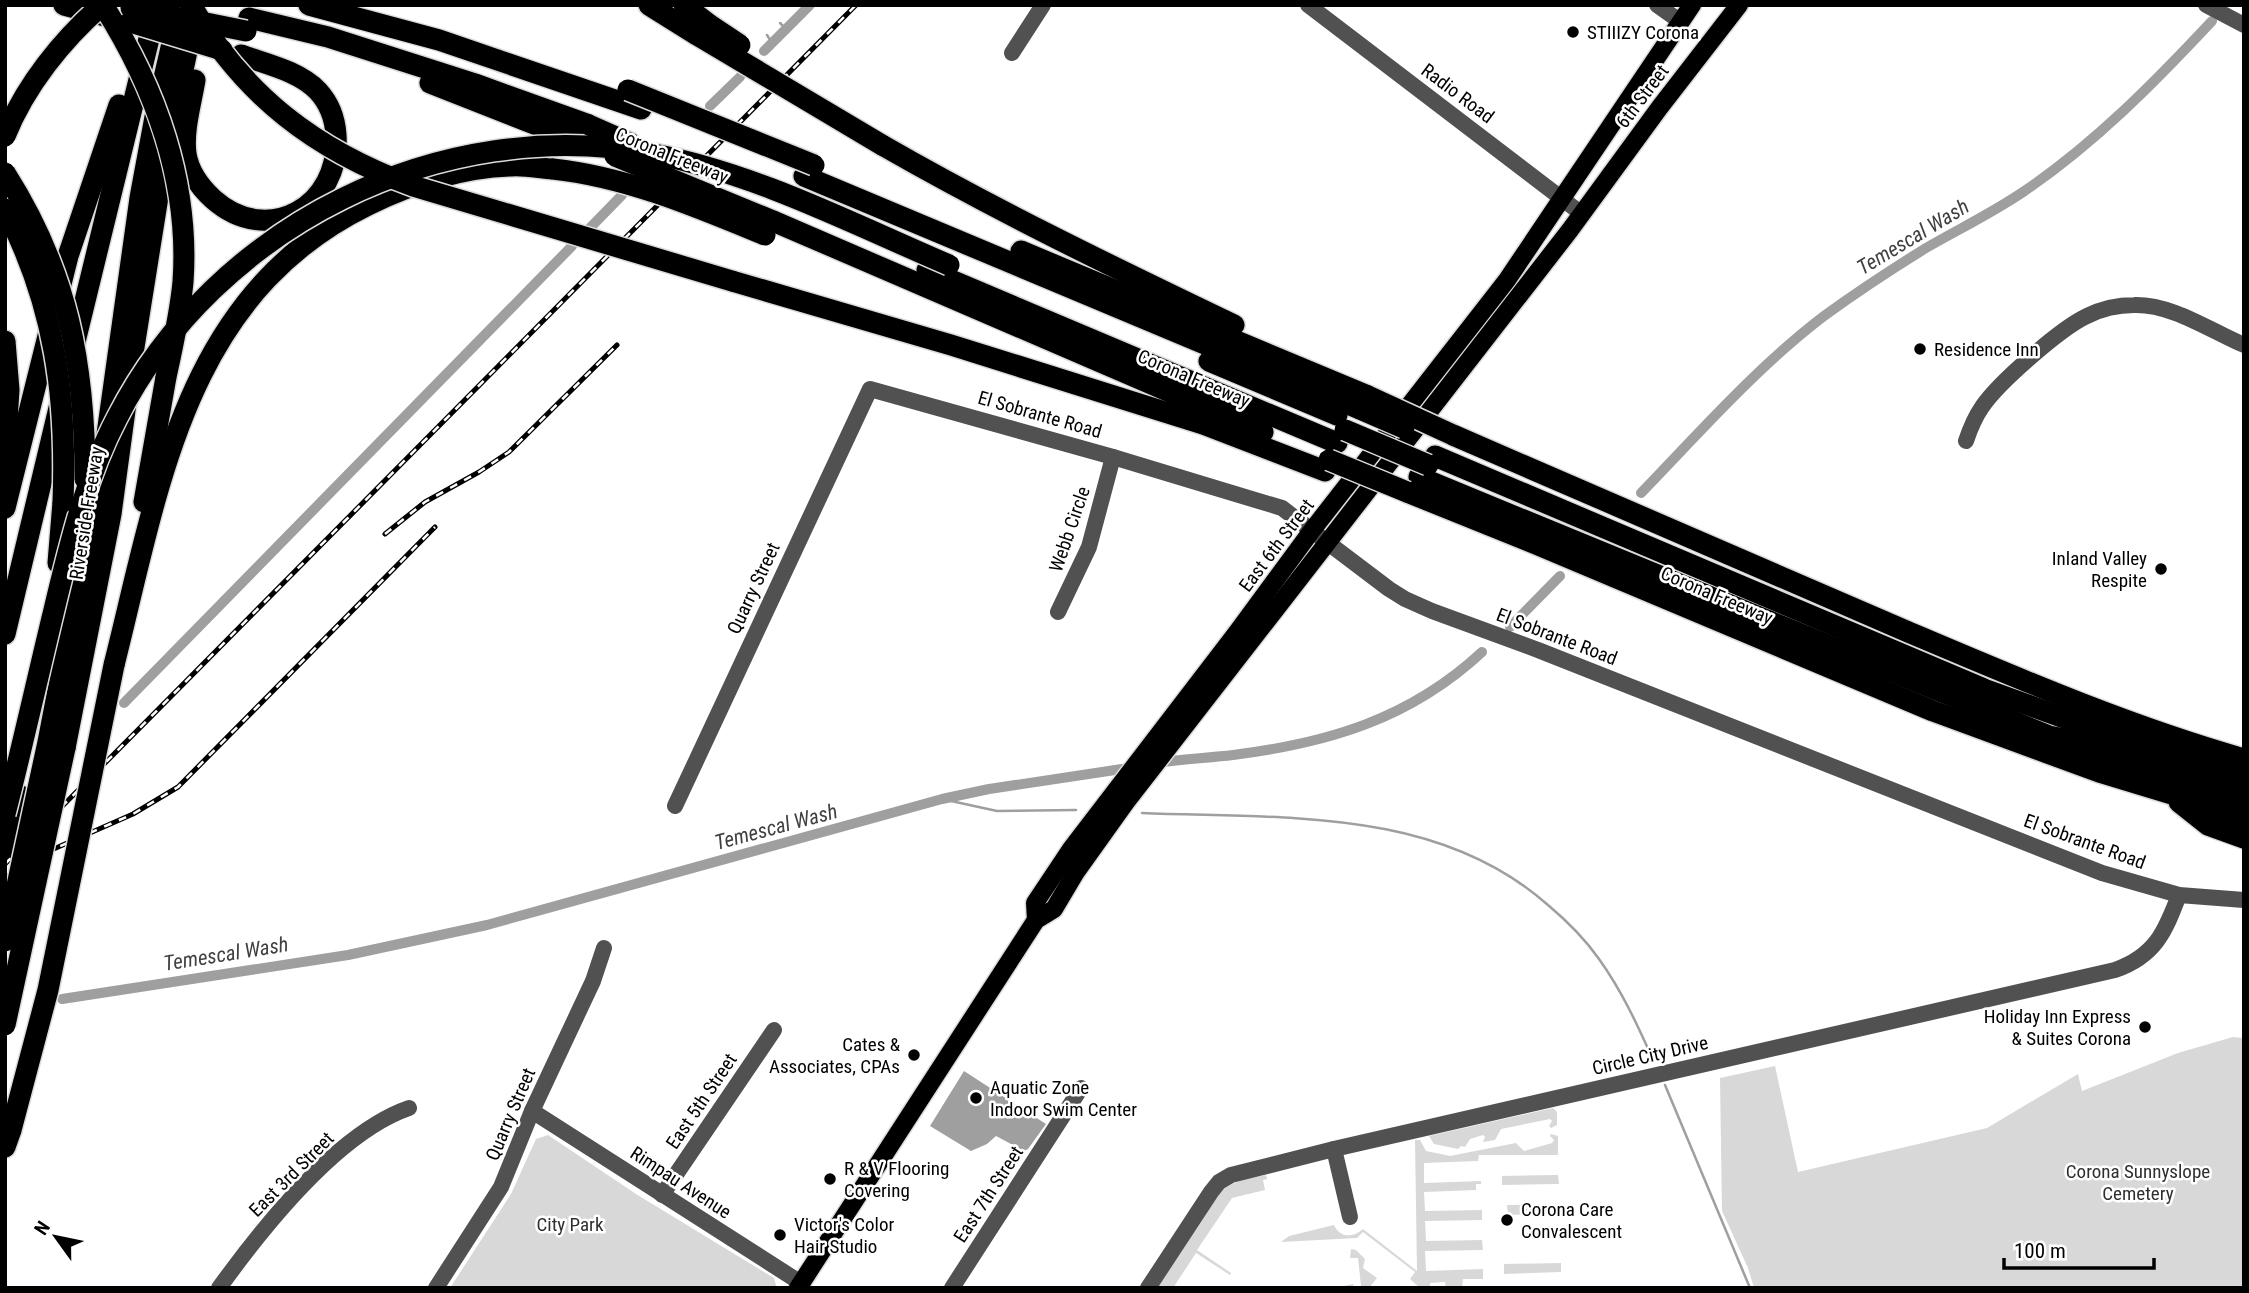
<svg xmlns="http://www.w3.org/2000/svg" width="2249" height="1293" viewBox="0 0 2249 1293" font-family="'Roboto Condensed',sans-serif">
<rect width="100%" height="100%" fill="#fff"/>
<g fill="#d8d8d8">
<polygon points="2233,1037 2244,1038 2244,1288 1754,1288 1748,1268 1722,1211 1720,1078 1775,1066 1798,1172 1987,1128 2078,1074 2082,1091 2178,1053"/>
<polygon points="1553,1108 1557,1112 1557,1125 1551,1128 1549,1126 1552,1121 1550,1119 1501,1129 1495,1140 1483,1142 1485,1137 1483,1135 1470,1139 1465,1147 1461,1146 1458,1149 1434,1144 1429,1136"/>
<path d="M1551 1134 1558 1136V1155H1479L1478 1161 1424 1163V1183L1481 1181V1184H1476V1190L1424 1192 1425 1211 1482 1210V1220L1425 1221 1426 1241 1482 1240 1483 1250 1425 1251 1426 1271 1483 1269V1279H1463L1462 1288H1446L1445 1282 1430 1283V1288H1420L1410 1279 1415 1272 1363 1232 1357 1238 1281 1242 1289 1236 1334 1225C1340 1238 1353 1238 1363 1229L1417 1271 1415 1140H1420L1426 1151 1450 1156 1516 1143 1524 1151 1552 1143 1554 1140 1550 1136Z"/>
<polygon points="548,1135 636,1194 774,1278 776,1285 774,1288 450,1288 511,1194 536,1139"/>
<path d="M1266 1175 1267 1179 1263 1180 1265 1190 1232 1198 1197 1250 1231 1273 1230 1275 1196 1253 1173 1288H1157L1217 1195C1231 1181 1247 1179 1266 1175Z"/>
<polygon points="1558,1175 1559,1184 1502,1185 1502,1176"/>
<polygon points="1559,1204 1560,1213 1508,1215 1507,1205"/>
<polygon points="1351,1249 1356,1250 1365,1259 1363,1268 1377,1278 1369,1288 1335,1288 1353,1284 1354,1287 1361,1286 1358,1258 1350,1258"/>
<polygon points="1561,1263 1561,1272 1504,1274 1504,1264"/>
</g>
<polygon fill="#9f9f9f" points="964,1071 1046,1124 1028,1149 1024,1151 996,1136 987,1144 971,1151 930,1126"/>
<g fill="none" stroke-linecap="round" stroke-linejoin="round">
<g stroke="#9f9f9f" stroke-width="2.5">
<polyline points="780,23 786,29"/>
<polyline points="767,35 772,43"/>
<polyline points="942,799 997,811 1076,810"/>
<path d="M1142 813C1282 819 1436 806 1548 905 1567 921 1585 939 1599 959 1622 991 1638 1026 1654 1062"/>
<polyline points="1665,1085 1750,1288"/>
</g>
<g stroke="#9f9f9f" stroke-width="10">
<polyline points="764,51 810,5"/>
<polyline points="710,106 740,77"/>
<polyline points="588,230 622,195"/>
<path d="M1641 493C1700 432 1757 367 1824 316 1857 292 1892 269 1926 248 1959 229 1992 213 2023 192 2094 144 2154 83 2212 21"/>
<polyline points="1510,627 1560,576"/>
<polyline points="124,703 572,246"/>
<path d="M1157 763C1182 759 1208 758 1233 755 1328 743 1410 719 1482 652"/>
<polyline points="62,999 348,955 487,925 942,799 989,789 1135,767"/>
</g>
<g stroke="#dbdbdb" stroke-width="21">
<g id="major">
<polyline points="1036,920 1035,903 1071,849 1238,631 1313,529 1507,280 1692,5"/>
<polyline points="798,1288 1036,920 1054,909 1076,872 1126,802 1570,230 1660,107 1739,5"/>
</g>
</g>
<g stroke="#dbdbdb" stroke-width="24">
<g id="highway">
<polyline points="64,5 109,17"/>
<polyline points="309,5 439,40 641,109"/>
<polyline points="649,5 697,35"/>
<polyline points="684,5 710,25"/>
<polyline points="249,18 328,37 475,84 589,125"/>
<path d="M195 80C191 104 183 130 186 154 189 173 200 187 213 199 268 248 341 206 336 135 335 119 329 103 318 91 299 71 266 64 241 55"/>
<polyline points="430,83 580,142"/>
<path d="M882 145C997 211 1115 268 1234 325"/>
<polyline points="804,176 1360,409"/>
<polyline points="773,221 1263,432"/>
<polyline points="1021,251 1368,396"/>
<polyline points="927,270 1337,443"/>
<polyline points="732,281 951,345 1203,424 1325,471"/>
<polyline points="5,341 9,390 5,450"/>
<polyline points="73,350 156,10"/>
<polyline points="1209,361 1337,415"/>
<polyline points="107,434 140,198 155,117 178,17"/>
<path d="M1453 435C1604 501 1755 567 1906 631 2017 678 2128 726 2244 759"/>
<polyline points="1435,456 1984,689 2158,752 2244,779"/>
<polyline points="1419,477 2049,736 2070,740 2148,769 2244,798"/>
<polyline points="1407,492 1536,544 1933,711 2099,772 2244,816"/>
<polyline points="144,502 166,377"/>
<polyline points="5,508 68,256 119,105"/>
<polyline points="58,563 63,502"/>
<polyline points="5,634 59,408"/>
<path d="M114 665C159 487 184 295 368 205 411 184 463 167 511 166 525 165 539 168 553 169"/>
<polyline points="48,742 100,472"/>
<polyline points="65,748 111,514 131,366 164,159 193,23"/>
<polyline points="2179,802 2208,825 2244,838"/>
<polyline points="5,851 19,795"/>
<polyline points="5,1147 11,1130"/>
</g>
</g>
<g stroke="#515151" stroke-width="16">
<polyline points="1308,5 1582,214"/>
<polyline points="1657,5 1681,22"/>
<polyline points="2206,5 2244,25"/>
<polyline points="1012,53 1043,5"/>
<path d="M1966 441C1970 429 1975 417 1982 407 1998 383 2061 328 2087 316 2101 309 2118 305 2134 305 2172 304 2209 330 2244 345"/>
<polyline points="1058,612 1089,547 1113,457"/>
<polyline points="675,806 870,389 1113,457 1282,508 1389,589 1405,599 1432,611 1538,650 2102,873 2179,895 2244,900"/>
<polyline points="532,1111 801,1283"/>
<polyline points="1334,1149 1350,1217"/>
<polyline points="662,1195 774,1030"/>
<path d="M219 1288C263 1227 337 1133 409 1108"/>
<polyline points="436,1288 501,1187 532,1111 593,981 604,948"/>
<polyline points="952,1288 1081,1088"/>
<path d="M1148 1288 1211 1192 1219 1182 1231 1175 1334 1149 2115 970C2155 956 2165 932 2179 895"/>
</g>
<use href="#major" stroke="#000" stroke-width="18"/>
<use href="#highway" stroke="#000" stroke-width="21"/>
<g stroke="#000" stroke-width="5">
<g id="rail">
<polyline points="385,534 425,502 479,472 509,452 617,345"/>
<polyline points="5,864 856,5"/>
<polyline points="5,878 40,855 133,814 178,787 435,527"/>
</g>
</g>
<use href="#rail" stroke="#fff" stroke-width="2.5" stroke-dasharray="8" stroke-linecap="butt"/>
<g stroke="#dbdbdb" stroke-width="24" stroke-linecap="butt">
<g id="highway-bridge">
<path d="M103 5C156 88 190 183 183 282 180 314 173 345 166 377"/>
<path d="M191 5C244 96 315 150 413 186L732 281"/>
<polyline points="131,8 246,31"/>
<polyline points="130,22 222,50"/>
<polyline points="710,25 740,45"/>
<polyline points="697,35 882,145"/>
<polyline points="628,90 814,165"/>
<polyline points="589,125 632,144"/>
<path d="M5 136C25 86 62 40 102 5"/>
<polyline points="615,156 773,221"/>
<path d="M553 169C627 177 697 207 765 235"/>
<path d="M5 173C68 272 85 365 85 479"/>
<path d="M5 209C55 304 67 397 63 502"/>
<polyline points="1368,396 1453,435"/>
<polyline points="1360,409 1404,428"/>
<polyline points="1345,430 1428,465"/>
<polyline points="1329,460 1407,492"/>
<path d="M5 814C22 748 37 680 53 614 69 547 85 479 117 418 215 226 441 113 654 154 757 174 853 224 949 265"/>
<polyline points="5,941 48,742"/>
<polyline points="5,1025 65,748"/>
<polyline points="11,1130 48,990 114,665"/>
</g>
</g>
<use href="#highway-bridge" stroke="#000" stroke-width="21"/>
</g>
<g fill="#000" stroke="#fff" stroke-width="2.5">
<circle cx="1573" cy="32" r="7"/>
<circle cx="1920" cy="349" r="7"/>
<circle cx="2161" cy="569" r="7"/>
<circle cx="2145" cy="1027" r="7"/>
<circle cx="914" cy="1055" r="7"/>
<circle cx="976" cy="1098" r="7"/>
<circle cx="830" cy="1179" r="7"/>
<circle cx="1507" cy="1220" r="7"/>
<circle cx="780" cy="1235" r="7"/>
</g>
<g text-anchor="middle" stroke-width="5" stroke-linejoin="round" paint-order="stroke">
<g font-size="19" fill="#000" stroke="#fff" text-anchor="start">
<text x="1587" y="39">STIIIZY Corona</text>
<text x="1934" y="356">Residence Inn</text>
<text x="2147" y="565" text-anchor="end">Inland Valley<tspan x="2147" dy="22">Respite</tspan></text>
<text x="2131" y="1023" text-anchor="end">Holiday Inn Express<tspan x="2131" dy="22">&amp; Suites Corona</tspan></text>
<text x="900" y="1051" text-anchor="end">Cates &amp;<tspan x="900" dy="22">Associates, CPAs</tspan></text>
<text x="990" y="1094">Aquatic Zone<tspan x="990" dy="22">Indoor Swim Center</tspan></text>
<text x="844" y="1175">R &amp; V Flooring<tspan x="844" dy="22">Covering</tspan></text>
<text x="1521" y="1216">Corona Care<tspan x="1521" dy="22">Convalescent</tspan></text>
<text x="794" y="1231">Victor's Color<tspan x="794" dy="22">Hair Studio</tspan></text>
</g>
<g font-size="19" fill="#000" stroke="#fff">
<text transform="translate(1458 93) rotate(37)" y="7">Radio Road</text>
<text transform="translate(1642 96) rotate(-53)" y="7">6th Street</text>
<text transform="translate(672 155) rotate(22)" y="7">Corona Freeway</text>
<text transform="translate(1194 378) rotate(23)" y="7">Corona Freeway</text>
<text transform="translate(1040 414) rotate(16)" y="7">El Sobrante Road</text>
<text transform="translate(86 513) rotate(-81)" y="7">Riverside Freeway</text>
<text transform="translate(1069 529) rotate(-71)" y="7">Webb Circle</text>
<text transform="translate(1276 545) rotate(-53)" y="7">East 6th Street</text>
<text transform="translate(753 588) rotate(-65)" y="7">Quarry Street</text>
<text transform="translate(1717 595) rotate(23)" y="7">Corona Freeway</text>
<text transform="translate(1557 636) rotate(21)" y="7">El Sobrante Road</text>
<text transform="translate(2085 841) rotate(20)" y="7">El Sobrante Road</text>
<text transform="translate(1650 1055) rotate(-13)" y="7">Circle City Drive</text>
<text transform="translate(701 1101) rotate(-56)" y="7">East 5th Street</text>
<text transform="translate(510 1114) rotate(-67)" y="7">Quarry Street</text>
<text transform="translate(291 1174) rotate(-45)" y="7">East 3rd Street</text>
<text transform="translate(681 1182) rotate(33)" y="7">Rimpau Avenue</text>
<text transform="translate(988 1194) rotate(-57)" y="7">East 7th Street</text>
</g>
<g font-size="19" fill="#2f2f2f" stroke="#fff">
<text x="2138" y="1178">Corona Sunnyslope<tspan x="2138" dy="22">Cemetery</tspan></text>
<text x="570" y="1231">City Park</text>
</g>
<g font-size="21" font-style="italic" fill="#404040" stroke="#fff">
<text transform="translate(1913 237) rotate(-31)" y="7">Temescal Wash</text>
<text transform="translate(776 827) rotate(-15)" y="7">Temescal Wash</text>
<text transform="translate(226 954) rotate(-9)" y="7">Temescal Wash</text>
</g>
</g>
<rect width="2249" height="1293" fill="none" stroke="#000000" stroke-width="14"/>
<g transform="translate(56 1237) rotate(303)" stroke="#ffffff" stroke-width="5" paint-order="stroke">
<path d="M0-5L12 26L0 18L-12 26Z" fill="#000000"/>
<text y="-10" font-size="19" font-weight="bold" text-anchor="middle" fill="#000000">N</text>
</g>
<path d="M2004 1258v10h150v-10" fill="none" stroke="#000000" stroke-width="3.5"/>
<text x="2014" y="1258" font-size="21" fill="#000000" stroke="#ffffff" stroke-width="5" paint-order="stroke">100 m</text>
</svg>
